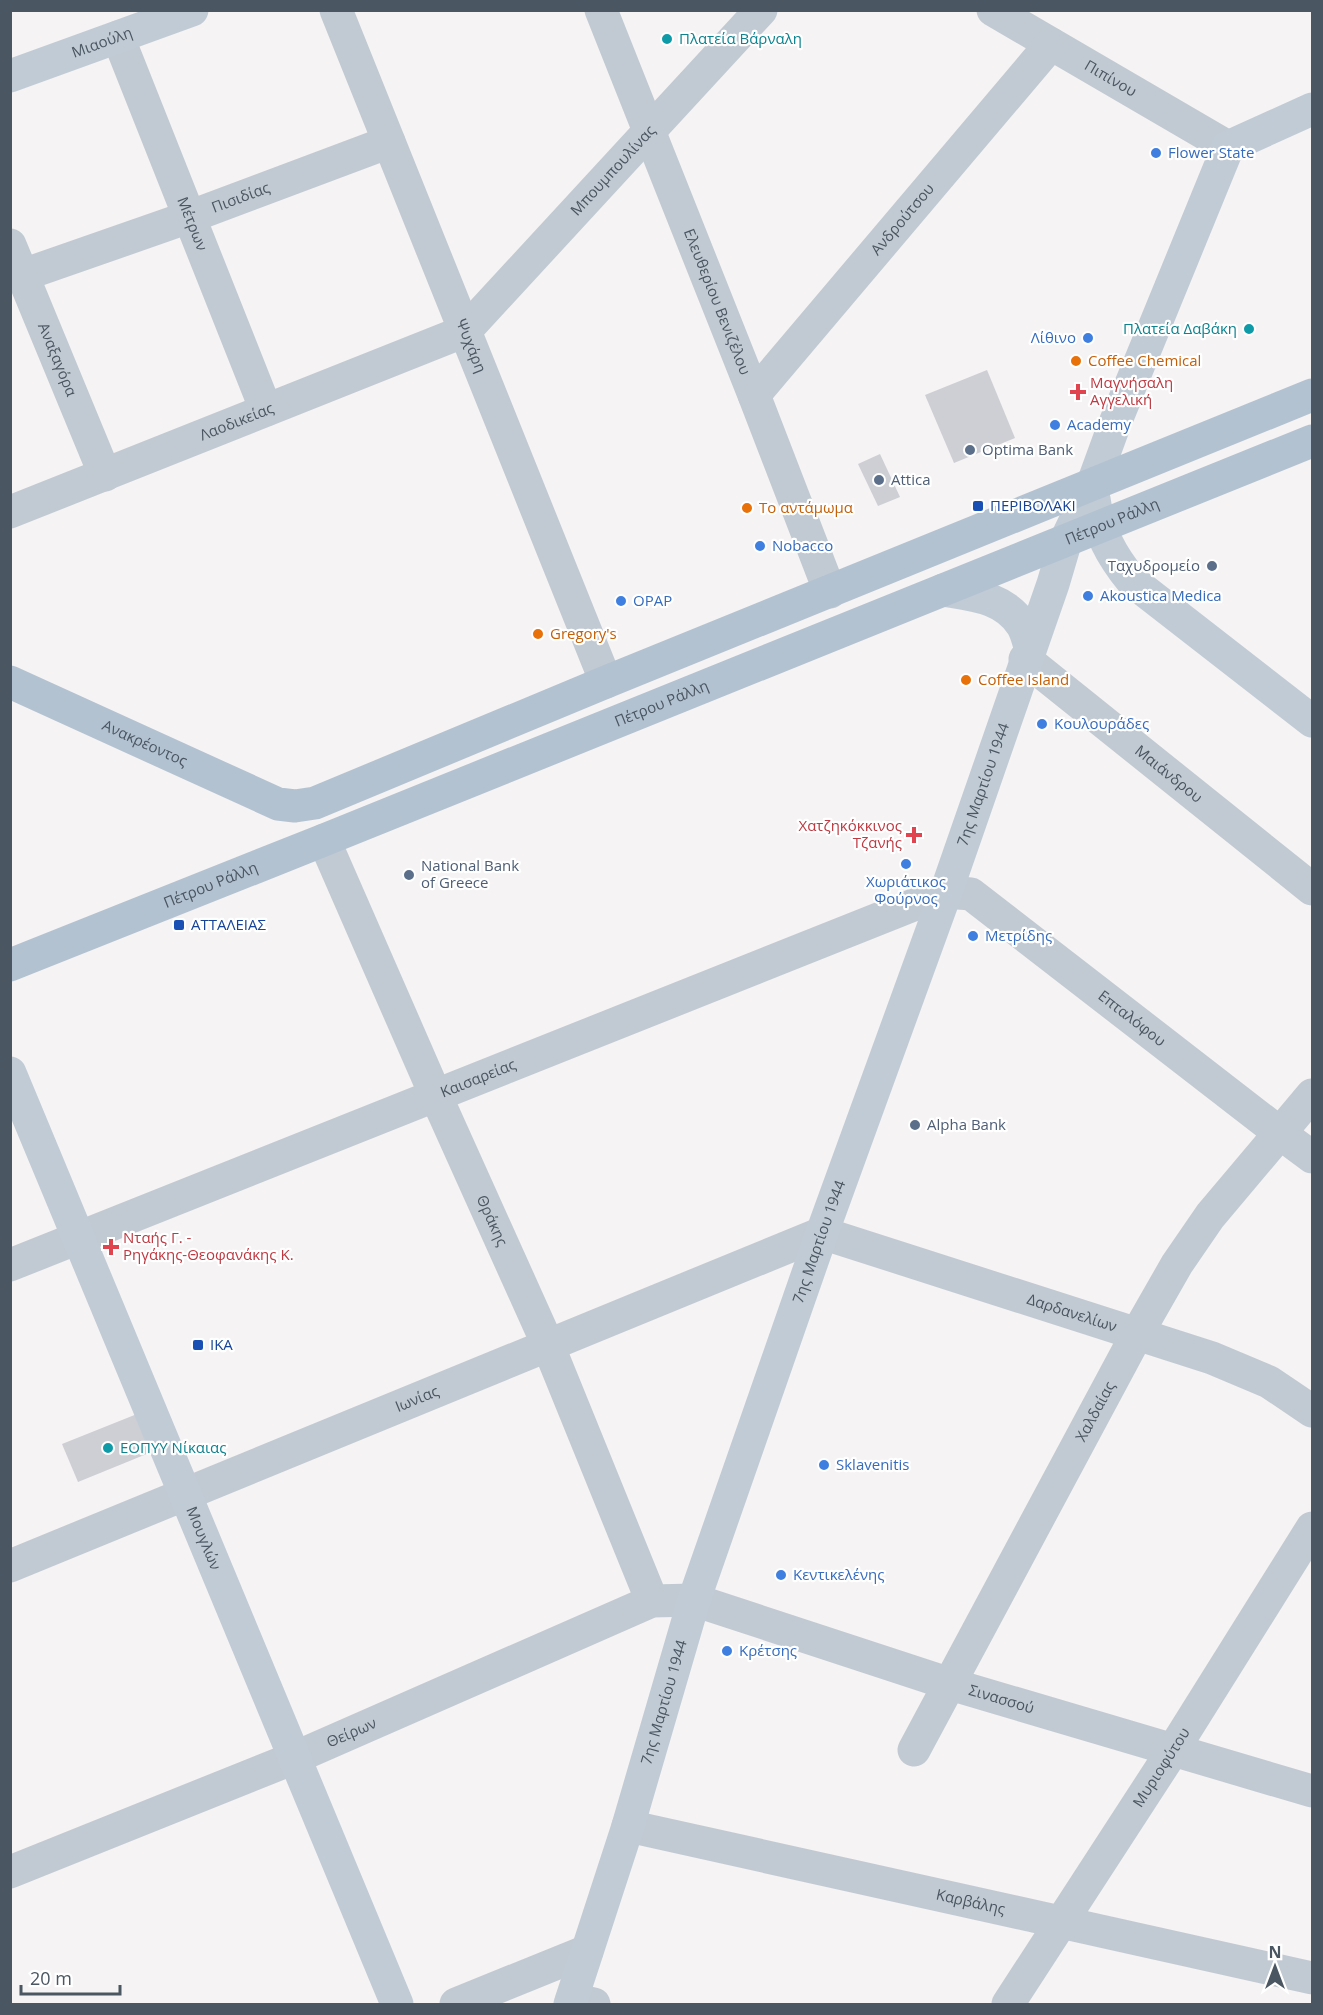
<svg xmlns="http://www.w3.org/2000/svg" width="1323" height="2015" viewBox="0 0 1323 2015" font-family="'Open Sans',sans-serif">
<rect width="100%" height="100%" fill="#f5f3f3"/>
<g fill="#cdcfd5">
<polygon points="987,370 1015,438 954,463 925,395"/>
<polygon points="880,454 900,497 878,506 858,464"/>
<polygon points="137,1414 154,1451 78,1482 62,1444"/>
</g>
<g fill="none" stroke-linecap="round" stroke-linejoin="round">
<g stroke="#c1cad2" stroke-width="33">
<path id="s1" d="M336 10 606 682"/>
<path id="s2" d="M601 10 754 395 830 592"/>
<path id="s3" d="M993 10 1228 147"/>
<path id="s4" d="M118 37 266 410"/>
<path id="s5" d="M10 245 105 475"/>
<path id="s6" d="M23 275 189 217 389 142"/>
<path id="s7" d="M754 395 1051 44"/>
<path id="s8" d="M10 512 465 331 761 10"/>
<path id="s9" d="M1025 659 1312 889"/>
<path id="s10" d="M324 840 435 1094 548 1345 652 1601"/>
<path id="s11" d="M10 1265 946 892 971 894 1281 1134 1312 1157"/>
<path id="s12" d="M10 1566 822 1233 1212 1358 1269 1382 1312 1411"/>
<path id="s13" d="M914 1750 1137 1334 1177 1264 1210 1216 1312 1095"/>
<path id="s14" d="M628 1826 1312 1978"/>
<path id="s15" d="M10 1872 294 1758 652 1601 694 1600 950 1684 1312 1791"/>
<polyline points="572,1999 594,2004"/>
<polyline points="456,2004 587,1951"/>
<path id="s16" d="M1008 2004 1173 1750 1312 1528"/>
</g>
<g stroke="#c1cbd6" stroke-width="33">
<path id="s17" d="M10 76 192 10"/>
<path d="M1094 499C1099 533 1111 555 1132 581L1312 721"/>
<path d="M943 590C973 595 1004 597 1022 625 1026 631 1028 640 1030 647"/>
<path id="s18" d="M10 1073 397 2004"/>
<path id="s19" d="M570 2004 628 1826 694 1600 822 1233 946 892 1053 584 1066 540 1092 486 1115 423 1228 147 1312 109"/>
</g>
<g stroke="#b3c2d1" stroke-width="33">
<path id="s20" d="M10 682 278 804 295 806 315 803 606 682 1312 395"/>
<path id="s21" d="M10 965 324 840 1312 441"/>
</g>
</g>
<g fill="#0f9aa8" stroke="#fff" stroke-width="2">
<circle cx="667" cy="39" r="6"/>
<circle cx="1249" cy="329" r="6"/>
<circle cx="108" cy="1448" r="6"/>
</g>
<g fill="#3f7fe0" stroke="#fff" stroke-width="2">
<circle cx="1156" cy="153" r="6"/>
<circle cx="1088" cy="338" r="6"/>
<circle cx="1055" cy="425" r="6"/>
<circle cx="760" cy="546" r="6"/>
<circle cx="1088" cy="596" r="6"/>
<circle cx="621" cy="601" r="6"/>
<circle cx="1042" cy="724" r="6"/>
<circle cx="906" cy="864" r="6"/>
<circle cx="973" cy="936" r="6"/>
<circle cx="824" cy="1465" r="6"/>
<circle cx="781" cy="1575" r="6"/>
<circle cx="727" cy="1651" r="6"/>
</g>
<g fill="#e8710a" stroke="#fff" stroke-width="2">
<circle cx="1076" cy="361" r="6"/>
<circle cx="747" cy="508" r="6"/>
<circle cx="538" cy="634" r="6"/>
<circle cx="966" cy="680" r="6"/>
</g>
<g fill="#e0444e" stroke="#fff" stroke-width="2">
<path d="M1075 383h6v6h6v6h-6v6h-6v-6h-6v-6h6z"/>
<path d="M911 826h6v6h6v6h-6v6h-6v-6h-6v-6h6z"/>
<path d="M108 1238h6v6h6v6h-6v6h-6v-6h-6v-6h6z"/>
</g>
<g fill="#5c6f8a" stroke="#fff" stroke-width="2">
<circle cx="970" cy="450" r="6"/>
<circle cx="879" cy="480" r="6"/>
<circle cx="1212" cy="566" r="6"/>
<circle cx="409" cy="875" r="6"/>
<circle cx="915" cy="1125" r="6"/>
</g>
<g fill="#1a4fb4" stroke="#fff" stroke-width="2">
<rect x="972" y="500" width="12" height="12" rx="3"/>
<rect x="173" y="919" width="12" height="12" rx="3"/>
<rect x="192" y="1339" width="12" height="12" rx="3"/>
</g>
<g text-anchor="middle" stroke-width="4.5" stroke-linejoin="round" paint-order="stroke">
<g font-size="15" fill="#0d838f" stroke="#fff" text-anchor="start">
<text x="679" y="44">Πλατεία Βάρναλη</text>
<text x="1237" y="334" text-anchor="end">Πλατεία Δαβάκη</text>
<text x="120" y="1453">ΕΟΠΥΥ Νίκαιας</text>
</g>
<g font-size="15" fill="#4a5661" stroke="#fff">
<text dy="5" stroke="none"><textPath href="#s17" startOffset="98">Μιαούλη</textPath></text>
<text dy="5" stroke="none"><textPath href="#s3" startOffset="136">Πιπίνου</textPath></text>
<text dy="5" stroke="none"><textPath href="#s8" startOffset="708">Μπουμπουλίνας</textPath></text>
<text dy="5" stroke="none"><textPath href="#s6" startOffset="231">Πισιδίας</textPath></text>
<text dy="5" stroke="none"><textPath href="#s7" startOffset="230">Ανδρούτσου</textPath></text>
<text dy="5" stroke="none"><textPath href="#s4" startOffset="201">Μέτρων</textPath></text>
<text dy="5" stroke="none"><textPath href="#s2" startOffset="314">Ελευθερίου Βενιζέλου</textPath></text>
<text dy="5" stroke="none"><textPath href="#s1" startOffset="362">Ψυχάρη</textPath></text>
<text dy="5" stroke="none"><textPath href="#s5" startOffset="124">Αναξαγόρα</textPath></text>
<text dy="5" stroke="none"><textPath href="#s8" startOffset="244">Λαοδικείας</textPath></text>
<text dy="5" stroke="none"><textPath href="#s21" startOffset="1188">Πέτρου Ράλλη</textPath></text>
<text dy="5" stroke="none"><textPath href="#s21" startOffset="702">Πέτρου Ράλλη</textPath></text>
<text dy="5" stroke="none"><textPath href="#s20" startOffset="148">Ανακρέοντος</textPath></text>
<text dy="5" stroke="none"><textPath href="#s9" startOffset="184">Μαιάνδρου</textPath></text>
<text dy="5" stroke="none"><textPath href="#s19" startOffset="1288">7ης Μαρτίου 1944</textPath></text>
<text dy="5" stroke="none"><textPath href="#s21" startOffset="216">Πέτρου Ράλλη</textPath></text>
<text dy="5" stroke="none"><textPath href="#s11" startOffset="1236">Επταλόφου</textPath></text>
<text dy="5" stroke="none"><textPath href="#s11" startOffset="504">Καισαρείας</textPath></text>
<text dy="5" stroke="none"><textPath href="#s10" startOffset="416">Θράκης</textPath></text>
<text dy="5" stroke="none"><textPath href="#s19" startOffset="802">7ης Μαρτίου 1944</textPath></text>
<text dy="5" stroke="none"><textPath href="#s12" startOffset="1140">Δαρδανελίων</textPath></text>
<text dy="5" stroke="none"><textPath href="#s12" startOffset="440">Ιωνίας</textPath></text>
<text dy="5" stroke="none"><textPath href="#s13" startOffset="384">Χαλδαίας</textPath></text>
<text dy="5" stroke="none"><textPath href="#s18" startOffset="504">Μουγλών</textPath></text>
<text dy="5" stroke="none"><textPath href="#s15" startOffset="1062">Σινασσού</textPath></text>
<text dy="5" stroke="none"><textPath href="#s19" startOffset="316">7ης Μαρτίου 1944</textPath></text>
<text dy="5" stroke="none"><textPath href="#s15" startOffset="369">Θείρων</textPath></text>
<text dy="5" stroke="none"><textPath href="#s16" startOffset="282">Μυριοφύτου</textPath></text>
<text dy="5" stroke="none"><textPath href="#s14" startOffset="351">Καρβάλης</textPath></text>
</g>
<g font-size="15" fill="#366cbe" stroke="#fff" text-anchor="start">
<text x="1168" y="158">Flower State</text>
<text x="1076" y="343" text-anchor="end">Λίθινο</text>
<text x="1067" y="430">Academy</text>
<text x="772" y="551">Nobacco</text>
<text x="1100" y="601">Akoustica Medica</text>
<text x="633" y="606">OPAP</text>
<text x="1054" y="729">Κουλουράδες</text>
<text x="906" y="887" text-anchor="middle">Χωριάτικος<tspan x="906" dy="17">Φούρνος</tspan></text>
<text x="985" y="941">Μετρίδης</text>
<text x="836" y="1470">Sklavenitis</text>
<text x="793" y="1580">Κεντικελένης</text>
<text x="739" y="1656">Κρέτσης</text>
</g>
<g font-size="15" fill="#c56008" stroke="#fff" text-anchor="start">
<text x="1088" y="366">Coffee Chemical</text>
<text x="759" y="513">Το αντάμωμα</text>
<text x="550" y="639">Gregory's</text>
<text x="978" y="685">Coffee Island</text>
</g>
<g font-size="15" fill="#be3a42" stroke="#fff" text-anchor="start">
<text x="1090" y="388">Μαγνήσαλη<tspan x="1090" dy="17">Αγγελική</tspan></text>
<text x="902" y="831" text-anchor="end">Χατζηκόκκινος<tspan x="902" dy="17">Τζανής</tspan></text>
<text x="123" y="1243">Νταής Γ. -<tspan x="123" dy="17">Ρηγάκης-Θεοφανάκης Κ.</tspan></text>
</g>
<g font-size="15" fill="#4e5e75" stroke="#fff" text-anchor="start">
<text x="982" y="455">Optima Bank</text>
<text x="891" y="485">Attica</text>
<text x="1200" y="571" text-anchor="end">Ταχυδρομείο</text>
<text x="421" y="871">National Bank<tspan x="421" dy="17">of Greece</tspan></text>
<text x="927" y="1130">Alpha Bank</text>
</g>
<g font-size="15" fill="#164399" stroke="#fff" text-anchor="start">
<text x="990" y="511">ΠΕΡΙΒΟΛΑΚΙ</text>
<text x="191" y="930">ΑΤΤΑΛΕΙΑΣ</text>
<text x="210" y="1350">ΙΚΑ</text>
</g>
</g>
<rect width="1323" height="2015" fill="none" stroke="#4a5661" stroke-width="24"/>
<g transform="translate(1275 1967)" stroke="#ffffff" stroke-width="4.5" paint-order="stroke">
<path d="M0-4.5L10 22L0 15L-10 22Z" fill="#4a5661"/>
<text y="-9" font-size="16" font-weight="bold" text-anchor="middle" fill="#4a5661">N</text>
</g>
<path d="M21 1985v9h99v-9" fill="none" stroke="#4a5661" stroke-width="3"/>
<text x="30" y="1985" font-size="18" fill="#4a5661" stroke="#ffffff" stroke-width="4.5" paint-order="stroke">20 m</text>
</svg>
